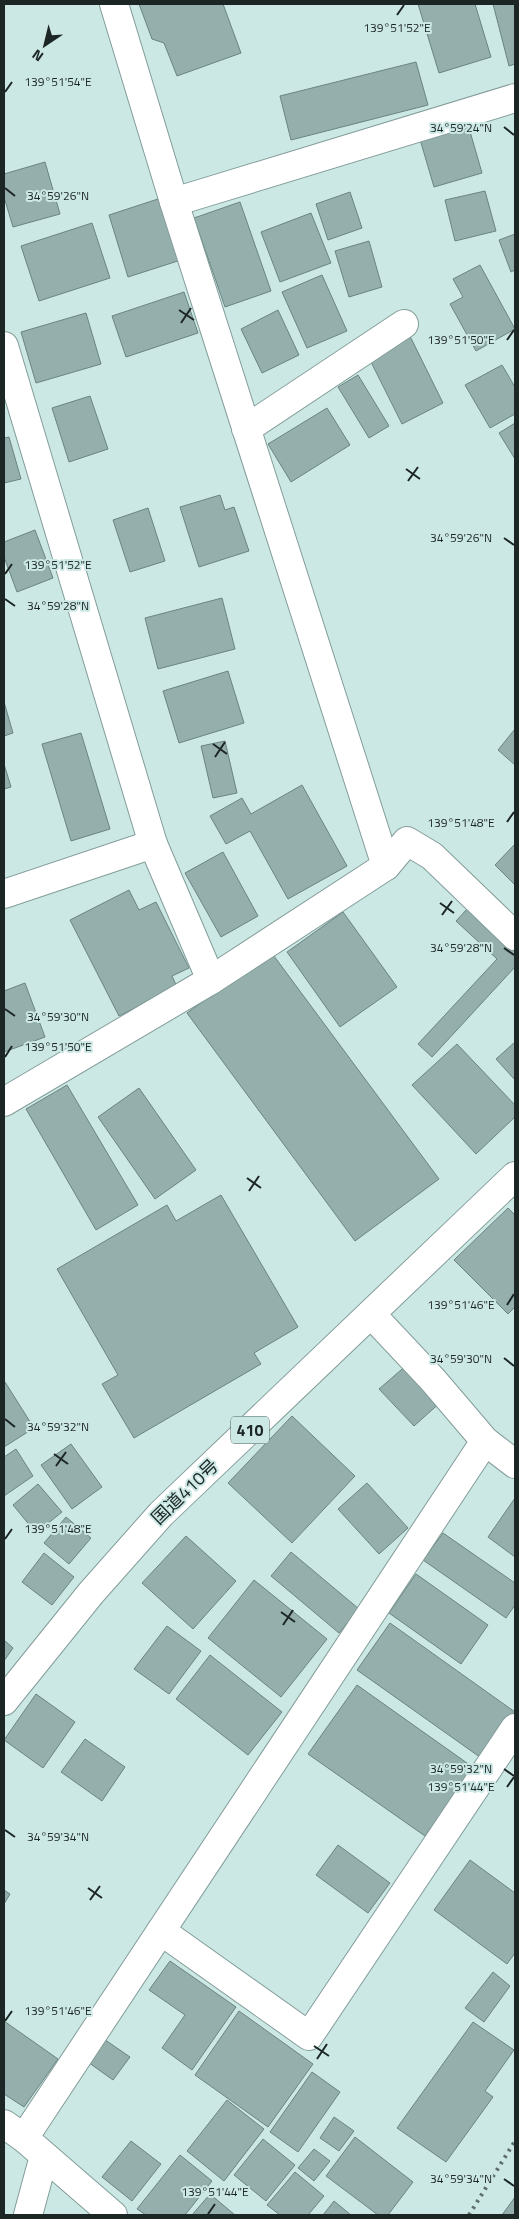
<svg xmlns="http://www.w3.org/2000/svg" width="519" height="2219" viewBox="0 0 519 2219" font-family="'Titillium Web','Noto Sans JP',sans-serif">
<rect width="100%" height="100%" fill="#cce8e5"/>
<g fill="#95afac" stroke="#6b8482">
<polygon points="139,4 223,4 241,53 177,76 164,43 152,39"/>
<polygon points="418,4 475,4 491,57 439,73"/>
<polygon points="493,4 515,4 515,64 509,66"/>
<polygon points="416,62 428,105 291,140 280,96"/>
<polygon points="467,121 482,173 434,187 419,136"/>
<polygon points="45,162 60,214 13,227 4,197 4,174"/>
<polygon points="485,191 496,231 455,241 445,200"/>
<polygon points="350,192 362,228 328,240 316,204"/>
<polygon points="164,197 184,259 128,277 109,215"/>
<polygon points="240,202 271,291 225,307 194,218"/>
<polygon points="311,213 331,263 280,282 261,232"/>
<polygon points="92,223 110,278 39,301 21,246"/>
<polygon points="515,234 515,270 511,272 499,240"/>
<polygon points="369,241 382,287 349,297 335,251"/>
<polygon points="480,265 515,329 476,351 450,304 463,297 453,279"/>
<polygon points="322,275 347,331 307,348 282,292"/>
<polygon points="184,292 198,333 126,357 112,316"/>
<polygon points="278,310 299,355 262,373 241,329"/>
<polygon points="86,313 101,364 36,383 21,332"/>
<polygon points="404,324 443,403 402,424 370,360"/>
<polygon points="502,365 515,387 515,414 490,428 465,385"/>
<polygon points="358,375 389,426 369,438 338,387"/>
<polygon points="90,396 108,449 69,462 52,408"/>
<polygon points="327,408 350,445 291,482 268,444"/>
<polygon points="515,423 515,459 499,433"/>
<polygon points="9,437 21,479 4,483 4,438"/>
<polygon points="220,495 225,510 234,507 249,551 199,567 180,507"/>
<polygon points="148,508 165,561 130,572 113,520"/>
<polygon points="35,530 53,578 17,592 4,557 4,542"/>
<polygon points="222,598 235,649 158,669 145,618"/>
<polygon points="228,671 244,723 179,743 163,691"/>
<polygon points="4,702 13,733 4,736"/>
<polygon points="515,729 515,765 498,750"/>
<polygon points="81,733 110,829 71,841 42,744"/>
<polygon points="225,741 237,793 213,798 201,746"/>
<polygon points="4,764 11,787 4,789"/>
<polygon points="302,785 347,866 288,899 250,831 226,844 210,816 242,798 251,814"/>
<polygon points="515,844 515,885 495,865"/>
<polygon points="223,852 258,916 221,937 185,873"/>
<polygon points="129,890 139,910 156,902 189,968 172,976 177,987 119,1016 70,920"/>
<polygon points="468,908 515,951 515,967 432,1057 418,1044 497,959 456,921"/>
<polygon points="343,912 397,987 340,1027 287,952"/>
<polygon points="271,952 439,1179 355,1241 187,1013"/>
<polygon points="25,983 45,1037 4,1052 4,991"/>
<polygon points="515,1042 515,1080 496,1059"/>
<polygon points="457,1044 515,1105 515,1117 476,1154 412,1085"/>
<polygon points="67,1085 138,1205 96,1230 26,1109"/>
<polygon points="139,1088 196,1170 155,1199 98,1117"/>
<polygon points="221,1195 298,1327 254,1353 261,1364 134,1438 102,1384 118,1375 57,1269 167,1205 176,1221"/>
<polygon points="508,1208 515,1215 515,1307 508,1314 454,1260"/>
<polygon points="408,1364 442,1401 414,1426 379,1389"/>
<polygon points="5,1382 34,1428 4,1447 4,1383"/>
<polygon points="292,1416 355,1476 292,1543 228,1483"/>
<polygon points="71,1444 102,1487 72,1509 41,1465"/>
<polygon points="16,1449 33,1476 4,1496 4,1457"/>
<polygon points="367,1483 408,1528 379,1554 338,1509"/>
<polygon points="38,1484 62,1512 36,1533 13,1505"/>
<polygon points="515,1498 515,1557 488,1537"/>
<polygon points="66,1517 91,1538 69,1564 44,1543"/>
<polygon points="443,1533 515,1583 515,1605 506,1618 423,1560"/>
<polygon points="186,1536 236,1581 193,1629 142,1583"/>
<polygon points="291,1552 359,1609 339,1633 271,1576"/>
<polygon points="44,1553 74,1577 52,1605 22,1582"/>
<polygon points="416,1574 488,1625 461,1664 389,1613"/>
<polygon points="254,1580 327,1639 281,1697 208,1638"/>
<polygon points="390,1623 515,1712 484,1760 357,1670"/>
<polygon points="167,1626 201,1651 169,1694 134,1669"/>
<polygon points="4,1640 13,1648 4,1661"/>
<polygon points="210,1655 282,1712 248,1755 176,1699"/>
<polygon points="357,1685 474,1768 425,1836 308,1754"/>
<polygon points="36,1694 75,1722 43,1768 4,1740"/>
<polygon points="85,1739 125,1767 102,1801 61,1772"/>
<polygon points="338,1845 390,1883 368,1913 316,1875"/>
<polygon points="470,1860 515,1893 515,1953 507,1964 434,1910"/>
<polygon points="4,1890 10,1894 4,1904"/>
<polygon points="170,1961 236,2007 192,2070 162,2048 185,2015 149,1990"/>
<polygon points="493,1972 510,1986 484,2022 465,2008"/>
<polygon points="239,2011 313,2064 268,2127 195,2075"/>
<polygon points="4,2021 58,2059 24,2107 4,2094"/>
<polygon points="473,2022 514,2050 485,2091 493,2097 446,2162 397,2128"/>
<polygon points="101,2037 130,2057 113,2080 85,2060"/>
<polygon points="312,2072 340,2092 298,2152 270,2132"/>
<polygon points="227,2100 264,2129 224,2181 187,2151"/>
<polygon points="334,2117 354,2131 339,2151 320,2138"/>
<polygon points="355,2137 413,2182 388,2215 378,2215 326,2176"/>
<polygon points="263,2139 295,2165 266,2201 234,2175"/>
<polygon points="131,2141 161,2164 132,2201 102,2177"/>
<polygon points="314,2149 330,2161 314,2181 298,2168"/>
<polygon points="180,2155 212,2181 185,2215 146,2215 137,2209"/>
<polygon points="295,2172 324,2196 308,2215 280,2215 267,2205"/>
<polygon points="210,2194 235,2215 192,2215"/>
<polygon points="515,2197 515,2215 502,2215"/>
<polygon points="334,2201 351,2215 323,2215"/>
</g>
<g fill="none" stroke-linecap="round" stroke-linejoin="round">
<g stroke="#839d9a" stroke-width="30">
<g id="street">
<polyline points="114,4 174,202 386,866"/>
<polyline points="174,202 515,98"/>
<polyline points="4,346 153,844 211,980"/>
<polyline points="246,429 404,324"/>
<polyline points="4,894 153,844"/>
<polyline points="4,1102 211,980 386,866 407,841 432,856 515,936"/>
<polyline points="371,1314 433,1380 485,1441 515,1464"/>
<polyline points="161,1931 309,2036 515,1728"/>
<polyline points="24,2138 485,1441"/>
<polyline points="28,2215 44,2156"/>
</g>
</g>
<g stroke="#839d9a" stroke-width="30">
<polyline id="secondary" points="4,2124 24,2138 113,2215"/>
</g>
<g stroke="#839d9a" stroke-width="30">
<polyline id="highway" points="4,1701 91,1593 161,1514 515,1176"/>
</g>
<use href="#street" stroke="#fff" stroke-width="28"/>
<use href="#secondary" stroke="#fff" stroke-width="28"/>
<use href="#highway" stroke="#fff" stroke-width="28"/>
<polyline stroke="#5d6d6c" stroke-width="4" stroke-dasharray="2.5 5" stroke-linecap="butt" points="469,2215 515,2141"/>
</g>
<path fill="none" stroke="#1c2625" stroke-width="2" d="M397 15 404 5M5 92 12 82M504 127 514 135M5 188 15 196M179 310 194 320M181 323 191 308M507 340 514 330M406 469 420 479M408 481 418 467M504 538 514 545M5 574 12 564M5 599 15 606M213 744 227 754M215 757 225 742M507 822 514 812M440 903 454 913M442 915 452 901M504 948 514 955M5 1009 15 1016M5 1057 12 1046M247 1178 261 1188M249 1191 259 1176M507 1305 514 1294M504 1358 514 1366M5 1419 15 1427M54 1454 68 1464M56 1466 66 1452M5 1539 12 1529M281 1612 295 1622M283 1625 293 1610M504 1769 514 1776M507 1787 514 1777M5 1830 15 1837M88 1888 102 1898M90 1900 100 1886M5 2021 12 2011M314 2046 329 2056M317 2059 327 2044M504 2179 514 2186M208 2214 215 2204"/>
<g text-anchor="middle" stroke-width="4" stroke-linejoin="round" paint-order="stroke">
<rect fill="#cce8e5" stroke="#51605f" stroke-width="1" x="231" y="1416.5" width="38" height="27" rx="4"/>
<g font-size="16" font-weight="bold" fill="#1c2625">
<text x="250" y="1436">410</text>
</g>
<g font-size="18" fill="#1c2625" stroke="#cce8e5">
<text transform="translate(185 1492) rotate(-44)" y="6">国道410号</text>
</g>
</g>
<g font-size="12" text-anchor="middle" fill="#1c2625" stroke="#cce8e5" stroke-width="4" stroke-linejoin="round" paint-order="stroke">
<text x="397" y="32">139°51'52"E</text>
<text x="58" y="86">139°51'54"E</text>
<text x="461" y="132">34°59'24"N</text>
<text x="58" y="200">34°59'26"N</text>
<text x="461" y="344">139°51'50"E</text>
<text x="461" y="542">34°59'26"N</text>
<text x="58" y="569">139°51'52"E</text>
<text x="58" y="610">34°59'28"N</text>
<text x="461" y="827">139°51'48"E</text>
<text x="461" y="952">34°59'28"N</text>
<text x="58" y="1021">34°59'30"N</text>
<text x="58" y="1051">139°51'50"E</text>
<text x="461" y="1309">139°51'46"E</text>
<text x="461" y="1363">34°59'30"N</text>
<text x="58" y="1431">34°59'32"N</text>
<text x="58" y="1533">139°51'48"E</text>
<text x="461" y="1773">34°59'32"N</text>
<text x="461" y="1791">139°51'44"E</text>
<text x="58" y="1841">34°59'34"N</text>
<text x="58" y="2015">139°51'46"E</text>
<text x="461" y="2183">34°59'34"N</text>
<text x="215" y="2196">139°51'44"E</text>
</g>
<rect width="519" height="2219" fill="none" stroke="#1c2625" stroke-width="10"/>
<g transform="translate(45 45) rotate(215)" stroke="#cce8e5" stroke-width="4" paint-order="stroke">
<path d="M0-4L9 19L0 12L-9 19Z" fill="#1c2625"/>
<text y="-8" font-size="14" font-weight="bold" text-anchor="middle" fill="#1c2625">N</text>
</g>
</svg>
